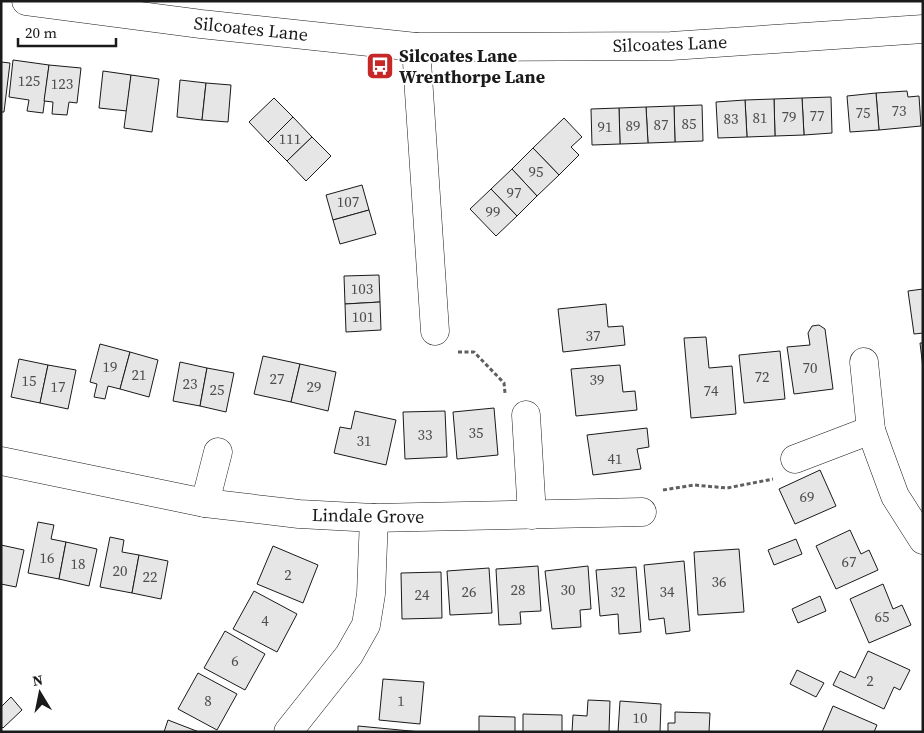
<svg xmlns="http://www.w3.org/2000/svg" width="924" height="733" viewBox="0 0 924 733" font-family="'Source Serif 4',serif">
<rect width="100%" height="100%" fill="#fff"/>
<g fill="#e6e6e6" stroke="#1a1a1a">
<polygon points="13,60 49,65 43,113 27,111 29,100 9,97"/>
<polygon points="1,62 10,63 4,112 1,112"/>
<polygon points="49,65 81,68 77,103 69,102 67,115 52,114 53,102 44,101"/>
<polygon points="103,71 131,75 127,111 99,108"/>
<polygon points="131,75 159,79 152,132 124,128"/>
<polygon points="180,80 206,83 202,120 177,117"/>
<polygon points="206,83 231,85 228,122 202,120"/>
<polygon points="907,91 908,97 919,96 921,126 879,130 876,93"/>
<polygon points="876,93 879,130 850,132 847,96"/>
<polygon points="831,97 832,133 804,135 802,98"/>
<polygon points="274,98 293,117 268,142 249,122"/>
<polygon points="802,98 804,135 775,136 774,99"/>
<polygon points="774,99 775,136 747,137 745,100"/>
<polygon points="745,100 747,137 718,138 716,102"/>
<polygon points="702,105 703,141 675,142 674,106"/>
<polygon points="674,106 675,142 648,143 646,107"/>
<polygon points="646,107 648,143 620,144 619,108"/>
<polygon points="619,108 620,144 592,145 591,109"/>
<polygon points="293,117 312,137 287,161 268,142"/>
<polygon points="564,118 582,137 571,147 579,155 559,175 533,148"/>
<polygon points="312,137 331,156 306,181 287,161"/>
<polygon points="533,148 559,175 537,196 512,169"/>
<polygon points="512,169 537,196 517,216 491,189"/>
<polygon points="362,185 369,210 333,220 326,195"/>
<polygon points="491,189 517,216 496,236 470,209"/>
<polygon points="369,210 376,234 340,244 333,220"/>
<polygon points="379,275 380,302 345,304 344,276"/>
<polygon points="923,289 923,333 914,334 908,291"/>
<polygon points="380,302 381,330 346,332 345,304"/>
<polygon points="606,304 608,327 623,326 625,345 563,352 558,309"/>
<polygon points="819,325 825,329 833,389 794,394 787,347 810,345 808,333 812,326"/>
<polygon points="706,337 709,368 732,366 736,414 691,418 684,338"/>
<polygon points="920,343 923,343 923,368"/>
<polygon points="100,344 130,352 120,389 108,386 105,399 94,397 97,384 90,382"/>
<polygon points="780,351 785,399 744,403 739,355"/>
<polygon points="130,352 158,360 149,397 120,389"/>
<polygon points="263,356 300,364 291,402 254,394"/>
<polygon points="19,359 48,365 40,403 11,397"/>
<polygon points="180,362 207,368 200,406 173,401"/>
<polygon points="300,364 336,372 328,411 291,402"/>
<polygon points="48,365 76,370 68,409 40,403"/>
<polygon points="620,365 623,392 635,391 637,410 576,416 571,369"/>
<polygon points="207,368 234,373 226,412 200,406"/>
<polygon points="494,408 498,455 457,459 453,412"/>
<polygon points="355,411 396,420 386,465 334,453 340,427 351,429"/>
<polygon points="445,411 447,457 405,459 403,412"/>
<polygon points="647,428 649,447 637,449 641,469 593,475 587,435"/>
<polygon points="820,470 836,506 795,524 779,489"/>
<polygon points="38,522 54,525 51,539 66,542 59,579 28,573"/>
<polygon points="850,530 861,554 869,550 878,570 836,589 816,546"/>
<polygon points="110,537 124,540 122,552 139,555 132,593 100,587"/>
<polygon points="796,539 802,554 774,565 768,550"/>
<polygon points="66,542 97,549 89,586 59,579"/>
<polygon points="1,545 24,550 16,587 1,584"/>
<polygon points="273,546 318,565 303,603 257,584"/>
<polygon points="739,549 744,612 698,615 694,552"/>
<polygon points="139,555 168,561 161,599 132,593"/>
<polygon points="684,561 690,631 666,634 664,618 649,620 644,565"/>
<polygon points="538,566 541,611 520,612 521,624 499,625 496,569"/>
<polygon points="588,566 591,609 580,610 581,627 552,629 545,571"/>
<polygon points="636,567 641,632 619,634 618,614 600,616 596,570"/>
<polygon points="489,568 492,613 450,615 447,571"/>
<polygon points="441,572 442,618 402,619 401,573"/>
<polygon points="883,584 893,609 902,605 911,625 869,643 850,599"/>
<polygon points="254,591 297,614 277,652 233,629"/>
<polygon points="820,596 826,611 798,623 792,609"/>
<polygon points="225,631 265,654 245,690 204,668"/>
<polygon points="868,651 910,670 900,690 894,687 884,709 833,685 840,671 855,678"/>
<polygon points="797,670 824,683 816,697 790,684"/>
<polygon points="198,673 237,694 217,730 178,709"/>
<polygon points="383,679 424,682 420,724 379,720"/>
<polygon points="11,697 22,710 3,728 1,726 1,707"/>
<polygon points="588,700 610,701 609,732 572,732 573,715 587,716"/>
<polygon points="620,701 661,704 660,732 618,732"/>
<polygon points="833,706 877,725 874,732 822,732"/>
<polygon points="675,712 710,713 709,732 668,732 668,723 675,723"/>
<polygon points="523,714 562,715 562,732 523,732"/>
<polygon points="479,716 515,717 515,732 479,732"/>
<polygon points="168,720 199,732 164,732"/>
<polygon points="358,726 421,732 358,732"/>
</g>
<g fill="none" stroke-linecap="round" stroke-linejoin="round">
<g stroke="#1a1a1a" stroke-width="29">
<g id="minor">
<polyline points="416,47 435,331"/>
<polyline points="864,362 871,430 878,450 895,496 923,540"/>
<polyline points="526,415 532,515"/>
<polyline points="795,459 871,430"/>
<polyline points="1,461 205,503 299,514 374,518 642,512"/>
<polyline points="205,503 218,452"/>
<polyline points="288,732 349,655 366,625 371,594 374,518"/>
</g>
</g>
<g stroke="#1a1a1a" stroke-width="29">
<polyline id="tertiary" points="26,1 201,24 416,47 671,46 923,29"/>
</g>
<g stroke="#5f5f5f" stroke-width="3" stroke-dasharray="4 2.5" stroke-linecap="butt">
<polyline points="458,352 474,352 504,383 505,393"/>
<polyline points="663,490 694,485 727,488 773,479"/>
</g>
<use href="#minor" stroke="#fff" stroke-width="28"/>
<use href="#tertiary" stroke="#fff" stroke-width="28"/>
</g>
<defs>
<g id="bus-square" transform="scale(1.4375)"><rect x="-9" y="-9" width="18" height="18" rx="4" fill="#c62828" stroke="#fff"/><path d="M-5-6H5V4H4V6H2V4H-2V6H-4V4H-5ZM-3.5-4V0h7V-4ZM-3.5 1.2v1.5H-2V1.2ZM2 1.2v1.5H3.5V1.2Z" fill="#fff"/></g>
</defs>
<g fill-rule="evenodd">
<use href="#bus-square" x="380" y="66"/>
</g>
<g text-anchor="middle" stroke-width="4" stroke-linejoin="round" paint-order="stroke">
<g font-size="15" fill="#4d4d4d">
<text x="29" y="86">125</text>
<text x="62" y="89">123</text>
<text x="899" y="116">73</text>
<text x="863" y="118">75</text>
<text x="817" y="121">77</text>
<text x="789" y="122">79</text>
<text x="760" y="123">81</text>
<text x="731" y="124">83</text>
<text x="689" y="129">85</text>
<text x="661" y="130">87</text>
<text x="633" y="131">89</text>
<text x="605" y="132">91</text>
<text x="290" y="144">111</text>
<text x="536" y="177">95</text>
<text x="514" y="198">97</text>
<text x="348" y="207">107</text>
<text x="493" y="217">99</text>
<text x="362" y="294">103</text>
<text x="363" y="322">101</text>
<text x="593" y="341">37</text>
<text x="110" y="372">19</text>
<text x="810" y="373">70</text>
<text x="139" y="380">21</text>
<text x="762" y="382">72</text>
<text x="277" y="384">27</text>
<text x="597" y="385">39</text>
<text x="29" y="386">15</text>
<text x="190" y="389">23</text>
<text x="58" y="392">17</text>
<text x="314" y="392">29</text>
<text x="217" y="395">25</text>
<text x="711" y="396">74</text>
<text x="476" y="438">35</text>
<text x="425" y="440">33</text>
<text x="364" y="446">31</text>
<text x="615" y="464">41</text>
<text x="807" y="502">69</text>
<text x="47" y="563">16</text>
<text x="849" y="567">67</text>
<text x="78" y="569">18</text>
<text x="120" y="576">20</text>
<text x="288" y="580">2</text>
<text x="150" y="582">22</text>
<text x="719" y="587">36</text>
<text x="518" y="595">28</text>
<text x="568" y="595">30</text>
<text x="469" y="597">26</text>
<text x="618" y="597">32</text>
<text x="667" y="597">34</text>
<text x="422" y="600">24</text>
<text x="882" y="622">65</text>
<text x="265" y="626">4</text>
<text x="235" y="666">6</text>
<text x="870" y="686">2</text>
<text x="208" y="706">8</text>
<text x="401" y="706">1</text>
<text x="640" y="723">10</text>
</g>
<g font-size="18" fill="#1a1a1a" stroke="#fff">
<text transform="translate(251 29) rotate(6)" y="6">Silcoates Lane</text>
<text transform="translate(670 44) rotate(-2)" y="6">Silcoates Lane</text>
<text transform="translate(368 516) rotate(1)" y="6">Lindale Grove</text>
</g>
<g font-size="18" font-weight="bold" fill="#1a1a1a" stroke="#fff" text-anchor="start">
<text x="399" y="62">Silcoates Lane<tspan x="399" dy="21">Wrenthorpe Lane</tspan></text>
</g>
</g>
<rect width="924" height="733" fill="none" stroke="#1a1a1a" stroke-width="5"/>
<g transform="translate(40 693) rotate(350)" stroke="#ffffff" stroke-width="4" paint-order="stroke">
<path d="M0-4L9 19L0 12L-9 19Z" fill="#1a1a1a"/>
<text y="-8" font-size="14" font-weight="bold" text-anchor="middle" fill="#1a1a1a">N</text>
</g>
<path d="M18 38v8h98v-8" fill="none" stroke="#1a1a1a" stroke-width="2.5"/>
<text x="25" y="38" font-size="15" fill="#1a1a1a" stroke="#ffffff" stroke-width="4" paint-order="stroke">20 m</text>
</svg>
